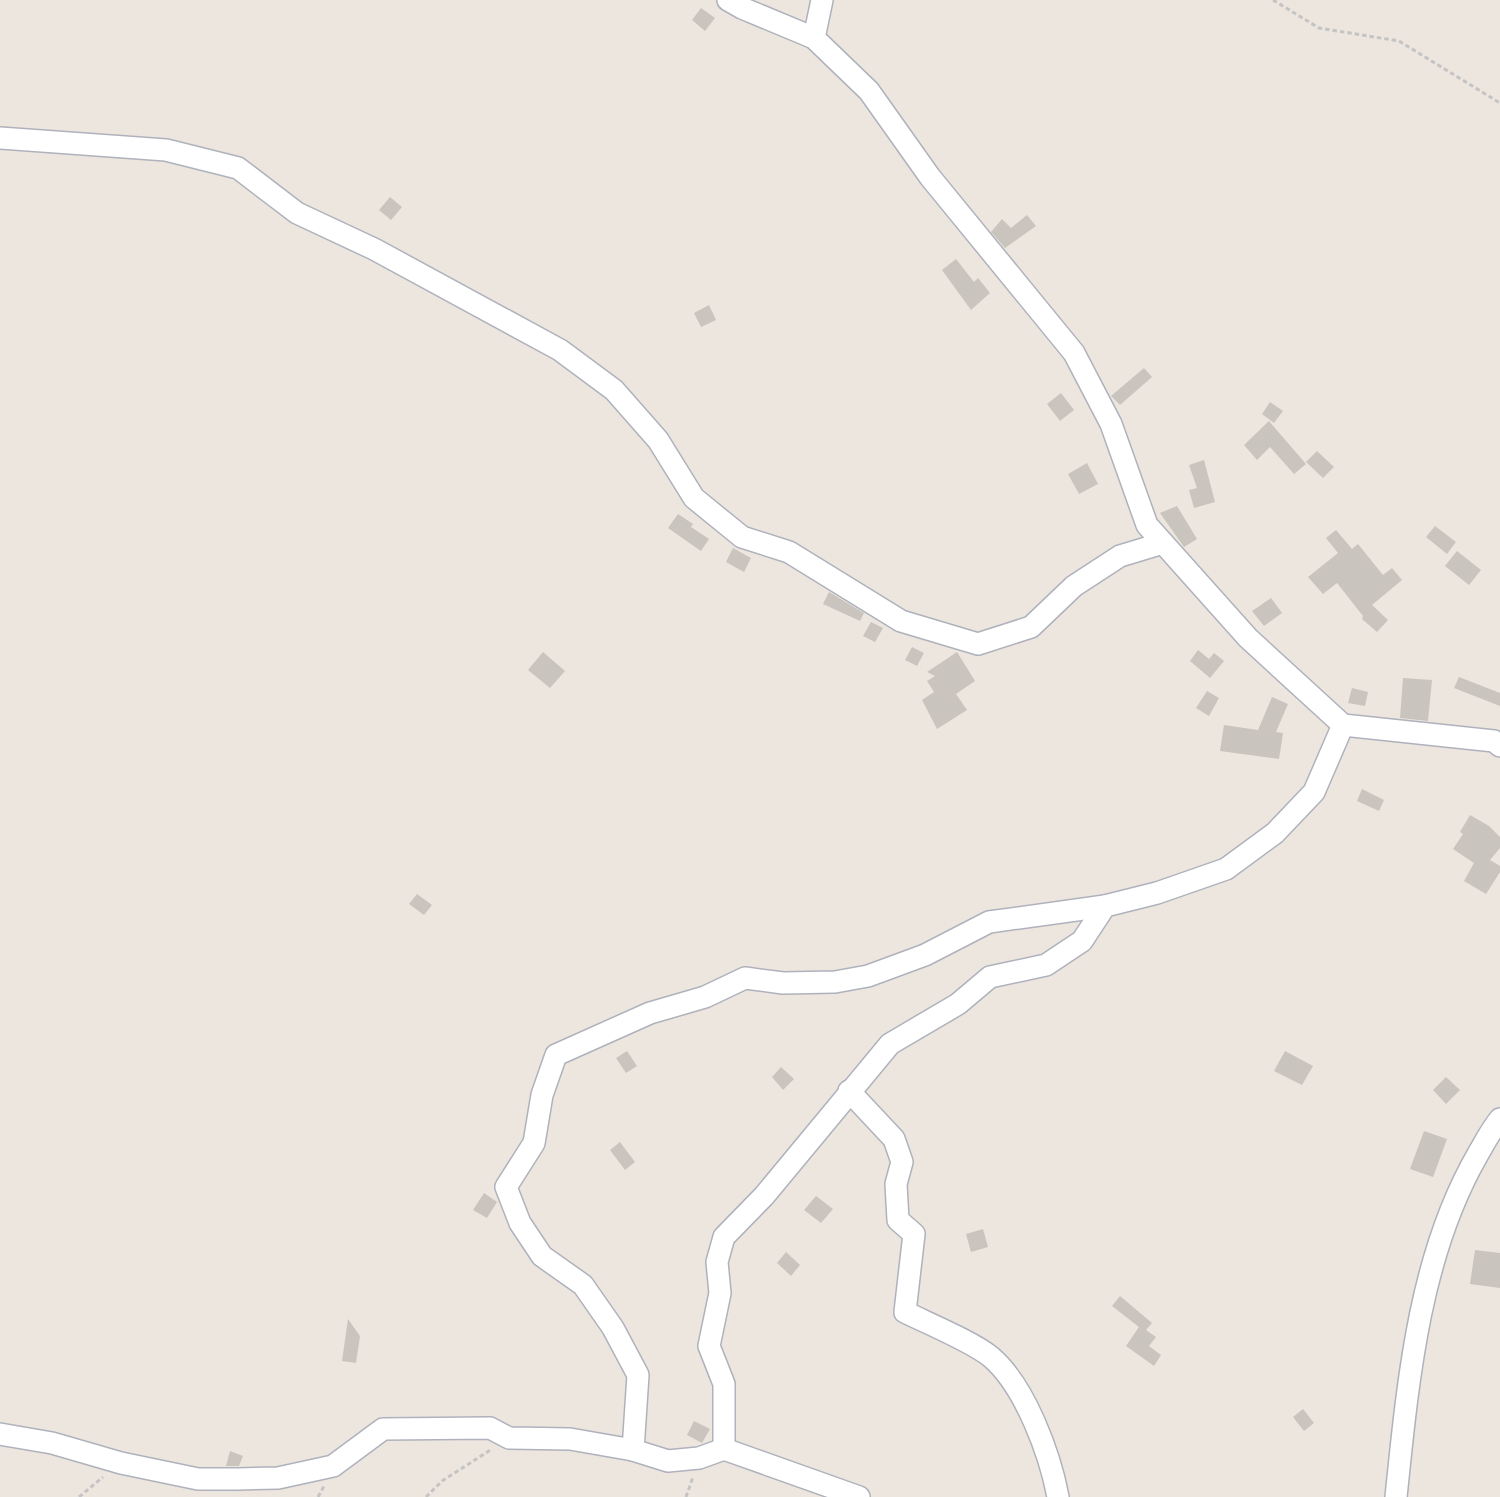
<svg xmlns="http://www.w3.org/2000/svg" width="1500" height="1497" viewBox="0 0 1500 1497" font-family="'PT Sans',sans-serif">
<rect width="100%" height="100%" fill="#ede6df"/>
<g fill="#c9c4bd">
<polygon points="701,8 715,18 705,31 692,20"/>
<polygon points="390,197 402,207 391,220 379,210"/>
<polygon points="1027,215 1036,226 1005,248 991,232 1002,219 1011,228"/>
<polygon points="956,259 974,282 978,278 990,293 971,310 942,270"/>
<polygon points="709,305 716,320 701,327 694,313"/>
<polygon points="1144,368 1152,377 1120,405 1111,396"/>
<polygon points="1061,393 1074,410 1060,421 1047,404"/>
<polygon points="1270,402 1283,411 1274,423 1262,414"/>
<polygon points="1269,421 1306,464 1294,474 1270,447 1257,460 1244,445"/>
<polygon points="1317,451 1334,467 1323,478 1306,462"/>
<polygon points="1204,460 1215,502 1194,508 1189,490 1197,488 1189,465"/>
<polygon points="1087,463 1098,484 1079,494 1068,474"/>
<polygon points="1177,506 1197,539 1184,547 1160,513"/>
<polygon points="678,514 693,524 691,527 709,539 701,551 668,528"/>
<polygon points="1435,526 1456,542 1447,554 1426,537"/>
<polygon points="1336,530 1352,549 1358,544 1383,575 1392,568 1402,580 1372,605 1388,620 1377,632 1362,619 1363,616 1337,583 1323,594 1308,577 1338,553 1326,538"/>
<polygon points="733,548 751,558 744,572 726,562"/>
<polygon points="1457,551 1481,570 1469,585 1445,566"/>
<polygon points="829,592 864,613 860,621 823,604"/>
<polygon points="1271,598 1282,613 1264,626 1252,611"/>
<polygon points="871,622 883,628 875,642 863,636"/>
<polygon points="912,647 924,653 917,666 905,660"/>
<polygon points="1198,650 1209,659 1214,653 1224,661 1210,678 1190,661"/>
<polygon points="543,652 565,671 550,688 528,670"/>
<polygon points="957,652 975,681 956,694 967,710 937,729 922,700 934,692 927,681 935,676 927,672"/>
<polygon points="1459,677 1500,693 1500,706 1454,688"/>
<polygon points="1403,678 1432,680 1428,721 1400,718"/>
<polygon points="1352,688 1368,692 1365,706 1348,703"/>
<polygon points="1207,691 1219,698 1209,716 1196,708"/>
<polygon points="1272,697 1288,704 1276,732 1283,733 1279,759 1220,751 1224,725 1258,730"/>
<polygon points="1362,789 1384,800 1379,811 1357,801"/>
<polygon points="1470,815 1489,826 1500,837 1500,848 1490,860 1500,866 1500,872 1486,894 1464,881 1474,863 1453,849 1463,834 1460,832"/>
<polygon points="417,894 432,905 424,915 409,904"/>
<polygon points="627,1051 637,1066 626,1073 616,1058"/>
<polygon points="1285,1051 1313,1066 1302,1085 1274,1071"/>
<polygon points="781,1067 794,1079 783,1090 772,1077"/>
<polygon points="1446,1077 1460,1090 1446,1104 1433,1090"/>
<polygon points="1424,1131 1447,1139 1433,1177 1410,1169"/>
<polygon points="620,1142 635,1162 625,1170 610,1150"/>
<polygon points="484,1193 497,1202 487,1218 473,1210"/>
<polygon points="816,1196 833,1209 821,1223 804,1210"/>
<polygon points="983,1229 988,1247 971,1252 966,1234"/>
<polygon points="1475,1250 1500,1253 1500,1288 1470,1284"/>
<polygon points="786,1252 800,1265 791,1276 777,1263"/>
<polygon points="1120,1296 1152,1323 1146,1330 1156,1337 1149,1346 1161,1355 1154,1366 1126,1346 1139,1327 1112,1306"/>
<polygon points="348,1319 360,1336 356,1363 342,1361"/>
<polygon points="1303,1409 1314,1423 1304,1431 1293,1417"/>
<polygon points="694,1421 710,1429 702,1443 687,1435"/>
<polygon points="230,1451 243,1456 239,1466 226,1466"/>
</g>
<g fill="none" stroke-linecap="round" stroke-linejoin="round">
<g stroke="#afb2bc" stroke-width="24">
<g id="minor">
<polyline points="728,0 742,8 814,38 869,91 930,177 1074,353 1111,424 1147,525 1248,638 1343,725 1494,741 1500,746"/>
<polyline points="814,38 822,0"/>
<polyline points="0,138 166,150 238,168 297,213 374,249 560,350 614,390 658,440 694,498 742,537 789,552 901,621 978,644 1031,627 1074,586 1120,556 1163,543"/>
<path d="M849 1091 894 1139 902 1162 896 1184 898 1220 914 1234 905 1312C927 1323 973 1342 991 1357 1025 1386 1050 1454 1058 1497"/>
<polyline points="0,1434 52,1443 121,1463 198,1479 238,1479 278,1478 333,1466 383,1429 490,1428 509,1438 570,1439 633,1450 668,1461 699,1458 724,1449 859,1497"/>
<polyline points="724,1449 724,1384 709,1346 720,1293 717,1262 724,1237 764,1196 890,1044 958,1004 990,977 1046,965 1082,941 1105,906 1157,893 1226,869 1275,833 1314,792 1343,725"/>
<polyline points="633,1450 638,1375 613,1328 583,1285 542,1256 520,1223 506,1187 534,1143 542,1095 556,1055 650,1013 705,997 745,978 783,983 835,982 868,976 925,955 989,922 1105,906"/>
<path d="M1396 1497C1408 1381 1419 1256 1478 1154 1485 1142 1491 1130 1500 1119"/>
</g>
</g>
<g stroke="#c4c4c4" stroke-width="3" stroke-dasharray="4.5 3" stroke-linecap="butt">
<polyline points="1273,0 1319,28 1399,41 1500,103"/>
<polyline points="79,1497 103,1477"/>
<polyline points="318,1497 324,1486"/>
<polyline points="426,1497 442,1481 492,1449"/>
<polyline points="686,1497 693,1477"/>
</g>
<use href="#minor" stroke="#fff" stroke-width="21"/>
</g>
</svg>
